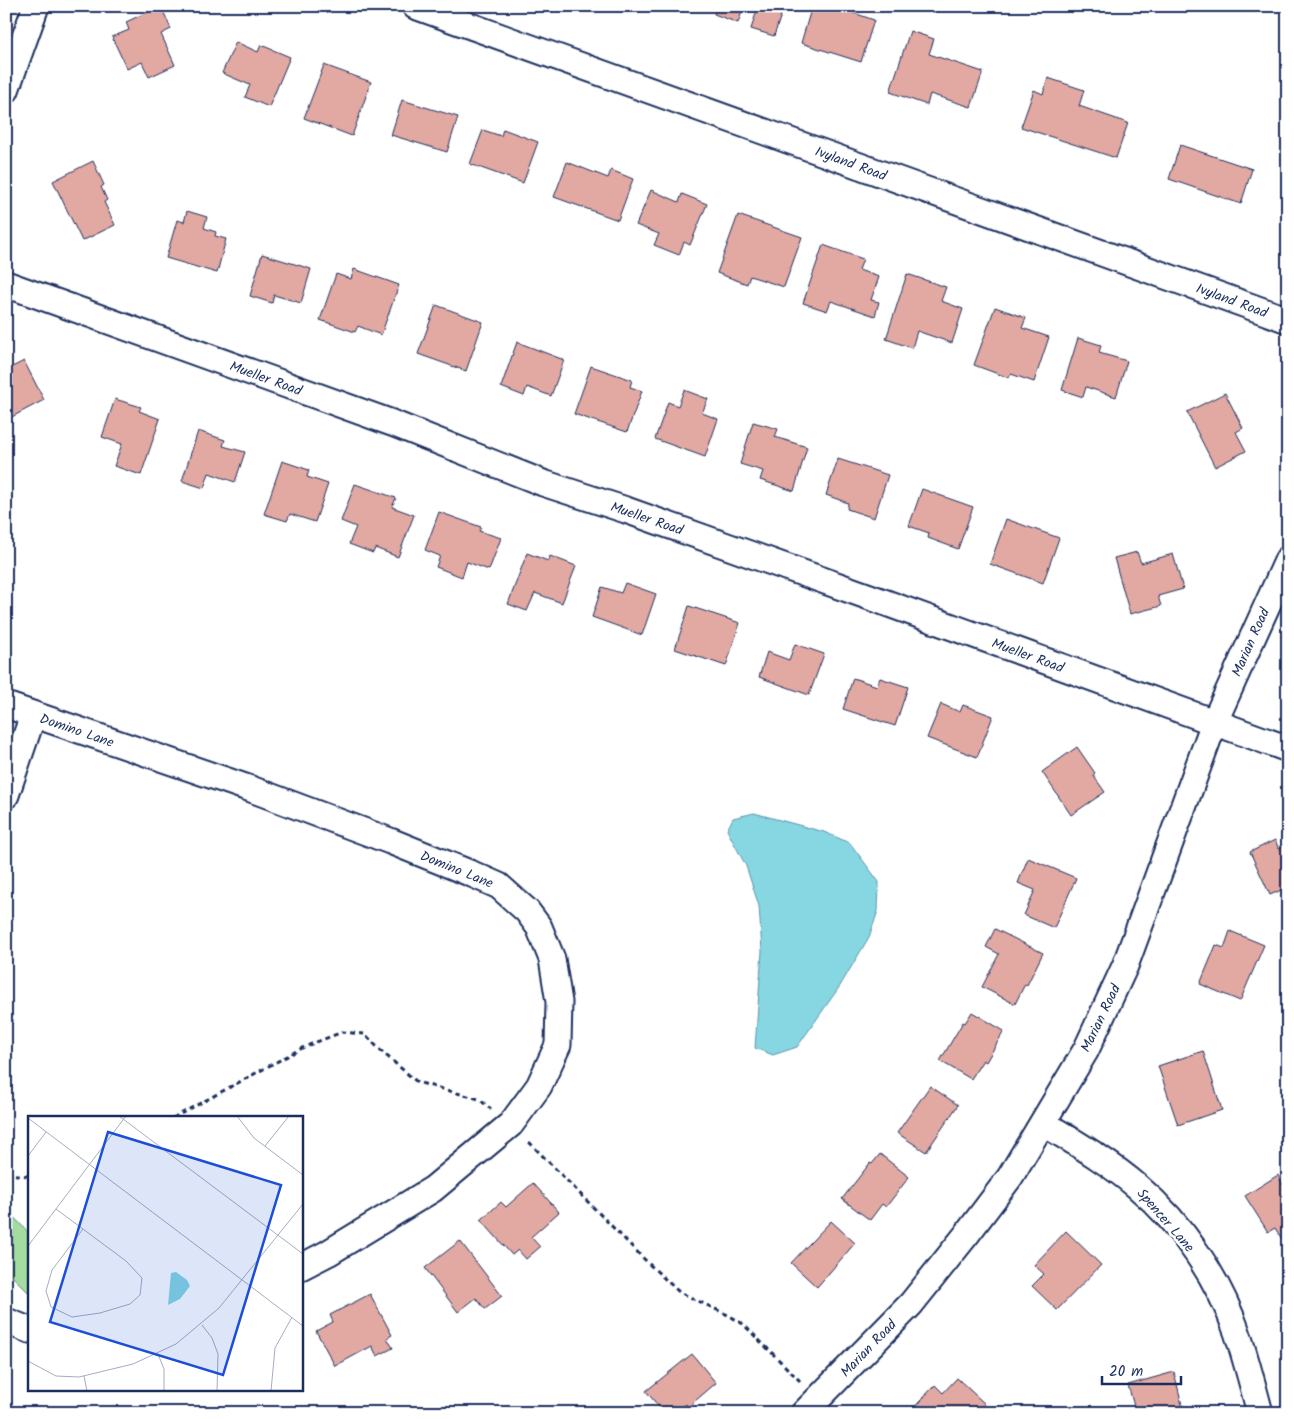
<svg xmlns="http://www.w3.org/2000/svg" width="1294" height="1419" viewBox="0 0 1294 1419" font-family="Kalam,sans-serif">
<rect width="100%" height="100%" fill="#fff"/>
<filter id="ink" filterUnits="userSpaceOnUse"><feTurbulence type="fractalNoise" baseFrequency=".02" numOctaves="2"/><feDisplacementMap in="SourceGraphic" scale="10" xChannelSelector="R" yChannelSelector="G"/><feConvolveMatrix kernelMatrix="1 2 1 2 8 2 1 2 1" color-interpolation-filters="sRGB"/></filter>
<g filter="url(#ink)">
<polygon fill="#a4db9f" stroke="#60857e" points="6,1209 29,1233 29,1293 6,1270"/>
<polygon fill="#87d7e2" stroke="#5c94ad" points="754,813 824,832 850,843 879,882 878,911 869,937 840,986 797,1047 773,1055 755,1048 762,951 759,906 746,866 727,830 733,818"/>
<g fill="#e2a8a2" stroke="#1b2f5e">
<polygon points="161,6 171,29 161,34 175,65 149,77 142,62 127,69 112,37 129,30 126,22"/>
<polygon points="716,6 744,6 738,23 714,14"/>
<polygon points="757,6 784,6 774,36 751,29 758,7"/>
<polygon points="812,6 853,6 851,12 874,20 861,62 801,43"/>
<polygon points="910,31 934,39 929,54 983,72 971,107 930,94 927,105 890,92"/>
<polygon points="236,42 258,52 261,45 290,57 269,107 245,97 250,85 222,73"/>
<polygon points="324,65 371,82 352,136 304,118"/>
<polygon points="1048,78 1084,90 1079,106 1128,123 1116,158 1021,127 1034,90 1043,94"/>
<polygon points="402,100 458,117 447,152 391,135"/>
<polygon points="503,129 538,142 523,183 470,164 483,130 501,136"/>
<polygon points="1180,145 1252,169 1241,204 1169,179"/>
<polygon points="93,161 104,185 101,187 107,200 104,202 115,225 82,241 53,181"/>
<polygon points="567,162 608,178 611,170 633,179 618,220 554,197"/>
<polygon points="651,190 679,202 682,194 707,204 690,245 684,242 679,255 654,245 659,234 636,225"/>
<polygon points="187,211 207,217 204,228 216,232 215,236 226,239 217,273 166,258 177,220 184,222"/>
<polygon points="738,215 802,237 784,287 750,276 747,284 717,273"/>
<polygon points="823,245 863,259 859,270 879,277 871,300 879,302 875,316 831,301 827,311 803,303"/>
<polygon points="262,254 311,269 301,303 274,295 272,303 250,296"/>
<polygon points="354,269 399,285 381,335 358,326 355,332 320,320 336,274 351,279"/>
<polygon points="907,274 946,287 941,301 963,309 952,343 917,331 912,348 886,339"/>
<polygon points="436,305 483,322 466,371 418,354"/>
<polygon points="995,307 1026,318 1022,328 1049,337 1034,382 1011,374 1009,378 974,365"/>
<polygon points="1078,338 1101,345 1099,353 1127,361 1116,397 1086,387 1083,397 1062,390"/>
<polygon points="517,342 564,360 551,396 527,387 524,396 501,387"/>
<polygon points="24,361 44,400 6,420 6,370"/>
<polygon points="591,366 632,380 630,387 642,391 627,432 574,414"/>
<polygon points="684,390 708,399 702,413 718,419 705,457 655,439 668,402 678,406"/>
<polygon points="1225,393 1243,428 1236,432 1246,451 1215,467 1187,412"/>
<polygon points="115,399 141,407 139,411 160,419 141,475 114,466 122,444 102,437"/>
<polygon points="753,422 778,429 775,437 807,447 794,491 760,480 763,471 740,464"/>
<polygon points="198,431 225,440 223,446 245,452 235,482 209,473 204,488 182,481"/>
<polygon points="838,459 888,475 874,518 847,509 848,503 826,495"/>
<polygon points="282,461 309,470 307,477 328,484 315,522 290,514 287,521 264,514"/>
<polygon points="355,484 396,498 392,507 414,515 398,557 375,548 373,553 349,544 356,527 341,521"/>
<polygon points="922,489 973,507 958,549 928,538 929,533 909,526"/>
<polygon points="439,512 481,527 479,531 501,538 489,570 467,562 462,577 436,567 440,556 425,550"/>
<polygon points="1006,519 1059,538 1043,583 990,564"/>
<polygon points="1137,552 1141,563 1173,554 1183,589 1158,596 1161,606 1130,614 1114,558"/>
<polygon points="527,553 548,561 550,556 576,566 562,603 535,593 527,611 508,604"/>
<polygon points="625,583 656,594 642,635 592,617 602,587 621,593"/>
<polygon points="689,606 740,623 726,666 675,649"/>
<polygon points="795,644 824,654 809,695 759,677 767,652 789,660"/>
<polygon points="853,678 877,686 880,678 908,687 895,726 843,709"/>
<polygon points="941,704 960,712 963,705 993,716 977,757 927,738"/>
<polygon points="1077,747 1095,773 1093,775 1105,792 1071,815 1042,772"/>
<polygon points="1275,840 1279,849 1288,845 1288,887 1270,895 1250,852"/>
<polygon points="1028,858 1076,878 1054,928 1024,915 1035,890 1018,883"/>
<polygon points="995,929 1043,953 1027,985 1025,984 1015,1004 982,987 999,954 986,947"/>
<polygon points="1230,931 1264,945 1240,1001 1200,984 1216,945 1224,948"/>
<polygon points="972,1012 1004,1031 986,1062 983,1060 971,1079 940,1061 963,1022 965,1023"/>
<polygon points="1203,1051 1222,1110 1178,1125 1158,1066"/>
<polygon points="930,1086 958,1105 926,1152 897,1133"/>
<polygon points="880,1154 909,1177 886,1207 882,1204 870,1220 842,1199 870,1163 872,1164"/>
<polygon points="1278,1175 1283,1185 1288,1182 1288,1242 1285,1244 1275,1228 1268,1232 1245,1196"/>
<polygon points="533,1183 559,1212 531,1237 540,1247 526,1259 518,1250 512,1255 481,1220 501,1202 506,1207"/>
<polygon points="831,1221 855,1243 817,1287 791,1263"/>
<polygon points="1066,1231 1101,1265 1057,1310 1032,1286 1044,1274 1034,1265"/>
<polygon points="460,1241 502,1296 485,1309 476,1298 458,1312 425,1268"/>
<polygon points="370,1294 392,1335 387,1338 393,1348 377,1356 372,1346 335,1366 316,1331 333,1322 330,1315"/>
<polygon points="692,1354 716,1383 688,1407 686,1404 676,1413 664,1413 646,1391"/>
<polygon points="1174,1372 1184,1413 1136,1413 1128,1385"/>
<polygon points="957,1378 985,1404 976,1413 909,1413 935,1385 943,1393"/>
</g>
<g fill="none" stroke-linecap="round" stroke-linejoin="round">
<g stroke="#1b2f5e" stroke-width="29">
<g id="minor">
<polyline points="415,6 1288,320"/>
<polyline points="6,90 36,6"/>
<polyline points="6,284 392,423 543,483 626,510 867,596 1288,749"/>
<polyline points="6,705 251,789 390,841 472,874 499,886 527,911 539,927 552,959 559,1002 558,1045 539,1086 511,1124 433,1189 328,1253 301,1267"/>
<polyline points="6,795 33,715"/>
<path d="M1043 1123C1076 1143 1109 1162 1138 1187 1182 1224 1218 1278 1237 1332 1246 1359 1253 1386 1260 1413"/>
<polyline points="6,1321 29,1330"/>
<polyline points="804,1413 911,1304 967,1234 1010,1177 1086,1050 1125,966 1214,723 1288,559"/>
</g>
</g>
<g stroke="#1b2f5e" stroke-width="3" stroke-dasharray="5 4" stroke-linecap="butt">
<polyline points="173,1118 304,1047 342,1032 365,1034 381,1051 417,1082 479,1099 491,1109"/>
<polyline points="529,1142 648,1263 679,1292 730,1316 743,1324 800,1381"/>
<polyline points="6,1174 29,1176"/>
</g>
<use href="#minor" stroke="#fff" stroke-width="25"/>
</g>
</g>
<g text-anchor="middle" stroke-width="5" stroke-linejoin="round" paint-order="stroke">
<g font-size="14" fill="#1b2f5e" stroke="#fff">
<text transform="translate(851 163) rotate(20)" y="5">Ivyland Road</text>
<text transform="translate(1232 300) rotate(20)" y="5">Ivyland Road</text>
<text transform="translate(266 378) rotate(20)" y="5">Mueller Road</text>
<text transform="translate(647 518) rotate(19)" y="5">Mueller Road</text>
<text transform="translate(1250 642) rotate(-66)" y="5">Marian Road</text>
<text transform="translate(1028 655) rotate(20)" y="5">Mueller Road</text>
<text transform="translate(77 730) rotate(19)" y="5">Domino Lane</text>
<text transform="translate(457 869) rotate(22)" y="5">Domino Lane</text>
<text transform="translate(1100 1018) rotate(-64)" y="5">Marian Road</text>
<text transform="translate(1166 1220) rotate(49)" y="5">Spencer Lane</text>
<text transform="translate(868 1348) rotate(-46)" y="5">Marian Road</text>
</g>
</g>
<g transform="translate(28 1116)">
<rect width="275" height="275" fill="#fff"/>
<path d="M148 156 159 164 162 170 152 183 140 189 143 157Z" fill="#87d7e2"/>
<path fill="none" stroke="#a4acbf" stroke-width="1" d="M91 0 275 138M209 0 226 22 275 59M0 2 275 210M237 30 261 0M0 40 18 16M28 93 98 145 114 162 112 179 102 188 72 197 44 201 23 191 18 175 24 154 55 113M0 130 98 0M174 209 184 222 190 238 189 275M130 238 136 253V275M0 245 28 260 51 261 105 248 148 228 191 192 275 88M56 260 59 275M243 275 247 232 264 201"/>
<path fill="#1d4ed8" fill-opacity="0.15" stroke="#1d4ed8" stroke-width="2.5" d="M80 16 253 69 195 259 22 206Z"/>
<rect width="275" height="275" fill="none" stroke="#1b2f5e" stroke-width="2.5"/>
</g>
<rect width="1294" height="1419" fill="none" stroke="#fff" stroke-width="25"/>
<rect x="12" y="12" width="1269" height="1394" fill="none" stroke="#1b2f5e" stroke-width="2" filter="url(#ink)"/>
<path d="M1102 1376v8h79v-8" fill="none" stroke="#1b2f5e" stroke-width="2.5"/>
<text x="1109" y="1376" font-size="15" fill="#1b2f5e" stroke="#ffffff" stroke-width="4" paint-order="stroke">20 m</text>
</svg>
